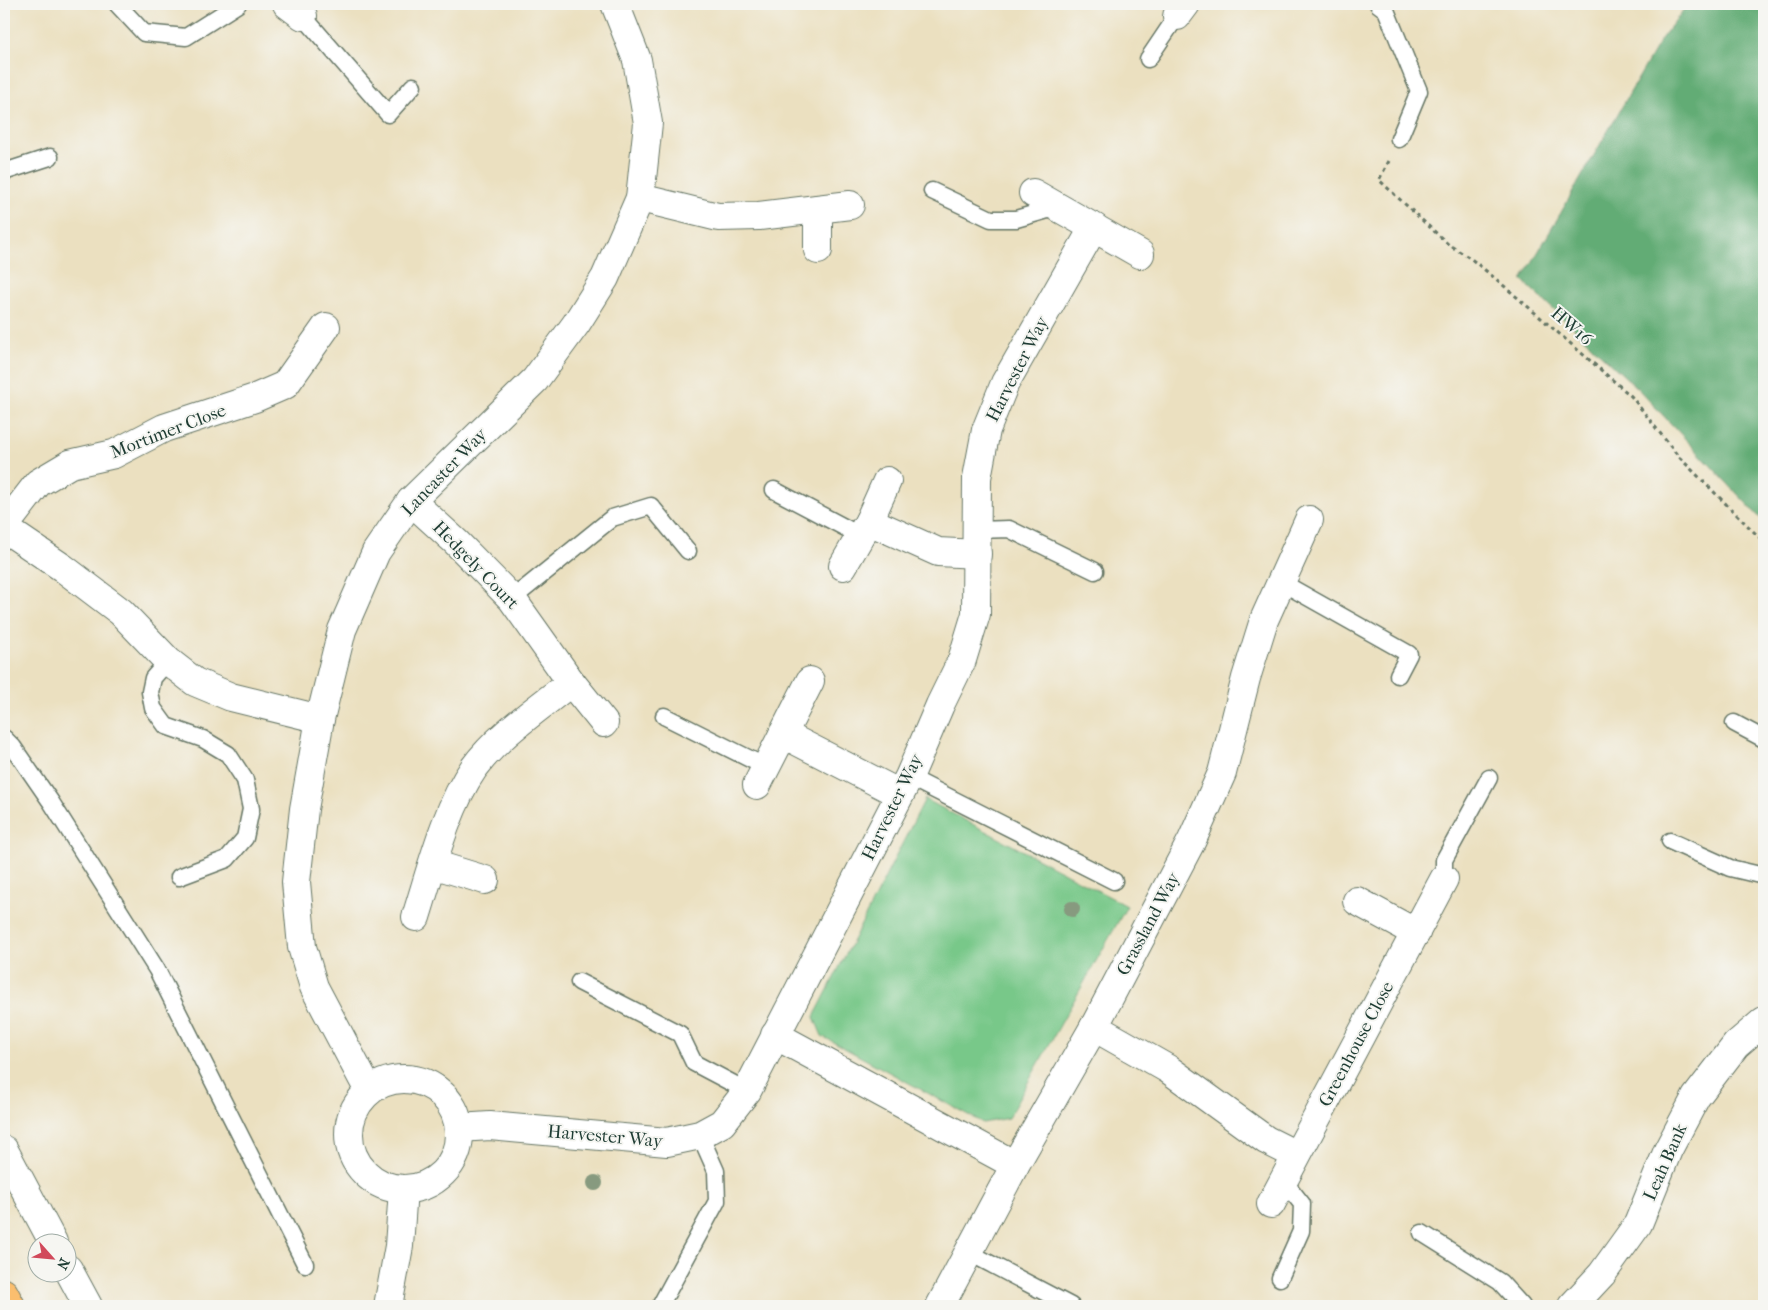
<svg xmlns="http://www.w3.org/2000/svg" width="1768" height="1310" viewBox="0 0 1768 1310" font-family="'IM FELL French Canon',serif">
<rect width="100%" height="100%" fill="#f6f6f2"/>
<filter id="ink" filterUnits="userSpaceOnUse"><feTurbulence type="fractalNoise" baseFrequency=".02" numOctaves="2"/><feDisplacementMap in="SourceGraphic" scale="10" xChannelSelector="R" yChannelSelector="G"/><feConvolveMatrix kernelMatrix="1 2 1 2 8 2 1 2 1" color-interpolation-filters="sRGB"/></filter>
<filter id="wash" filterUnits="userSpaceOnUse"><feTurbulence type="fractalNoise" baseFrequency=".0096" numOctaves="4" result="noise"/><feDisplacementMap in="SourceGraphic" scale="20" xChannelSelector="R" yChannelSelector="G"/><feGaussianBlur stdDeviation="1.12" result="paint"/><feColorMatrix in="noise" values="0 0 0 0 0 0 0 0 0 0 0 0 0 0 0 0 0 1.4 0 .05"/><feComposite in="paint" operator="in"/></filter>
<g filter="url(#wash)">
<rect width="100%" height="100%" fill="#ebe0c0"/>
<polygon fill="#78c889" stroke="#4c825e" points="925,799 1127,906 1008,1118 983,1123 822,1036 814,1017"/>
<polygon fill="#62ac75" stroke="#407454" points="1688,4 1764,4 1764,522 1639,390 1522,280 1661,39"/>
</g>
<g filter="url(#ink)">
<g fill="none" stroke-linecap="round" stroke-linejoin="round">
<g stroke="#667665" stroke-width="19">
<g id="service">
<polyline points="117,4 144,33 186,37 238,4"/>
<polyline points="1378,4 1386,10 1419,91 1399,139"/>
<polyline points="303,16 388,114 413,86"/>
<polyline points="1148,59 1177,16"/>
<polyline points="4,172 50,157"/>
<polyline points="932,191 991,219 1016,219 1058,207"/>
<polyline points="774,490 861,536"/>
<polyline points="977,530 1009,529 1095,571"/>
<polyline points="1281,582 1409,654 1398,675"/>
<polyline points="512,599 612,518 651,506 688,551"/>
<polyline points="168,661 153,678 150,692 153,708 166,726 203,739 228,754 245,780 251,809 245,838 227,859 179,877"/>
<polyline points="664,716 766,767"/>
<polyline points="1734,723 1764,739"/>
<polyline points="4,738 13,747 51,802 157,970 305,1264"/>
<polyline points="909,777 1114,881"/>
<polyline points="1670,841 1730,868 1764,876"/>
<polyline points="1444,879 1444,860 1489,778"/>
<polyline points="579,982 680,1034 694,1063 747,1091"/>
<polyline points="1422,1233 1500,1282 1522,1306"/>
<polyline points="968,1252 1071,1306"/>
<polyline points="1280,1278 1301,1231 1302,1204 1283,1180"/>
<polyline points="660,1306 717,1201 716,1171 700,1135"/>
</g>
</g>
<g stroke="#667665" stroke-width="30">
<g id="minor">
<polyline points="287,4 303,16"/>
<polyline points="1177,16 1186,4"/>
<polyline points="1033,193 1140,254"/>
<polyline points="640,198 718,217 759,216 850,205"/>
<polyline points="818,209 818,250"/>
<path d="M411 501 456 542 512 599 571 682C538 709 499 734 474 768 446 808 431 870 416 917"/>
<polyline points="869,521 938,552 977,554"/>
<polyline points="4,527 38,483 70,464 114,454 164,428 255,398 285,385 326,327"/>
<polyline points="4,528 63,568 121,612 168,661 195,682 231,697 320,719 342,630 376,552 411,501 535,380 576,324 605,278 640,198 648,123 637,60 615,4"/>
<polyline points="843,566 869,521 887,481"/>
<polyline points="571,682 604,723"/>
<polyline points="320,719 304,809 296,882 302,947 314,987 369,1091"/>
<polyline points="783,734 900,794"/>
<polyline points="757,785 810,681"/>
<polyline points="433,864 485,880"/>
<polyline points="1357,901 1416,933"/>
<polyline points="1094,1027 1168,1069 1266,1140 1296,1155"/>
<polyline points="775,1035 1015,1165"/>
<circle cx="404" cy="1134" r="55"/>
<polyline points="459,1128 490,1126 667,1142 700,1135 722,1123 747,1091 909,777 940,705 962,660 976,614 977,478 986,430 1005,383 1094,227"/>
<polyline points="4,1150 53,1242"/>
<polyline points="1271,1204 1444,879"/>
<polyline points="68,1269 88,1306"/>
<polyline points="388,1306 399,1246 403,1189"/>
<polyline points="940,1306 1015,1165 1094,1027 1192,840 1222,773 1246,678 1264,620 1309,520"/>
<polyline points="1572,1306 1602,1274 1638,1224 1668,1150 1696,1097 1736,1045 1764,1021"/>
</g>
</g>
<g stroke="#667665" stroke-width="30">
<polyline id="primary" points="4,1293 11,1306"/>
</g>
<g stroke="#667665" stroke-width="3" stroke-dasharray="4 4" stroke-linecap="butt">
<polyline points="1389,161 1379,180 1449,245 1470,258 1496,279 1631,396 1678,456 1764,542"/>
<polyline points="514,1305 515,1306"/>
</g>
<use href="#service" stroke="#fff" stroke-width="16"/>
<use href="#minor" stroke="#fff" stroke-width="28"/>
<use href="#primary" stroke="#fbbe6e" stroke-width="28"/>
</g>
<g fill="#879a7f">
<circle cx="1072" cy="909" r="8"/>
<circle cx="595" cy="1183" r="8"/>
</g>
</g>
<g text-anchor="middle" stroke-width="4" stroke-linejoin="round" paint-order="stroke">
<g font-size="18" fill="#1f3d34" stroke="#f6f6f2">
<text transform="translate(1572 326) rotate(41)" y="6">HW16</text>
<text transform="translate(1017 369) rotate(-63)" y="6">Harvester Way</text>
<text transform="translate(168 431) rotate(-21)" y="6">Mortimer Close</text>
<text transform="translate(444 472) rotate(-46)" y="6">Lancaster Way</text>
<text transform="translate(476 565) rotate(46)" y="6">Hedgely Court</text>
<text transform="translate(892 807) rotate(-64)" y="6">Harvester Way</text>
<text transform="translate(1148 924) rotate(-62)" y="6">Grassland Way</text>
<text transform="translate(1356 1044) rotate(-62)" y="6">Greenhouse Close</text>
<text transform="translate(605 1136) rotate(5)" y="6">Harvester Way</text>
<text transform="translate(1665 1162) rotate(-66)" y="6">Leah Bank</text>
</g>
</g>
<rect width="1768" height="1310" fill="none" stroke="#f6f6f2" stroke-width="20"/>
<g transform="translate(52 1258) rotate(117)"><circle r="24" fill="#f6f6f2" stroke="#a0aca6"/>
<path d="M0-4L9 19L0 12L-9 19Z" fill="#d1495b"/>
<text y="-8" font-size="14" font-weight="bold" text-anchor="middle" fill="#1f3d34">N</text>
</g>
</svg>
